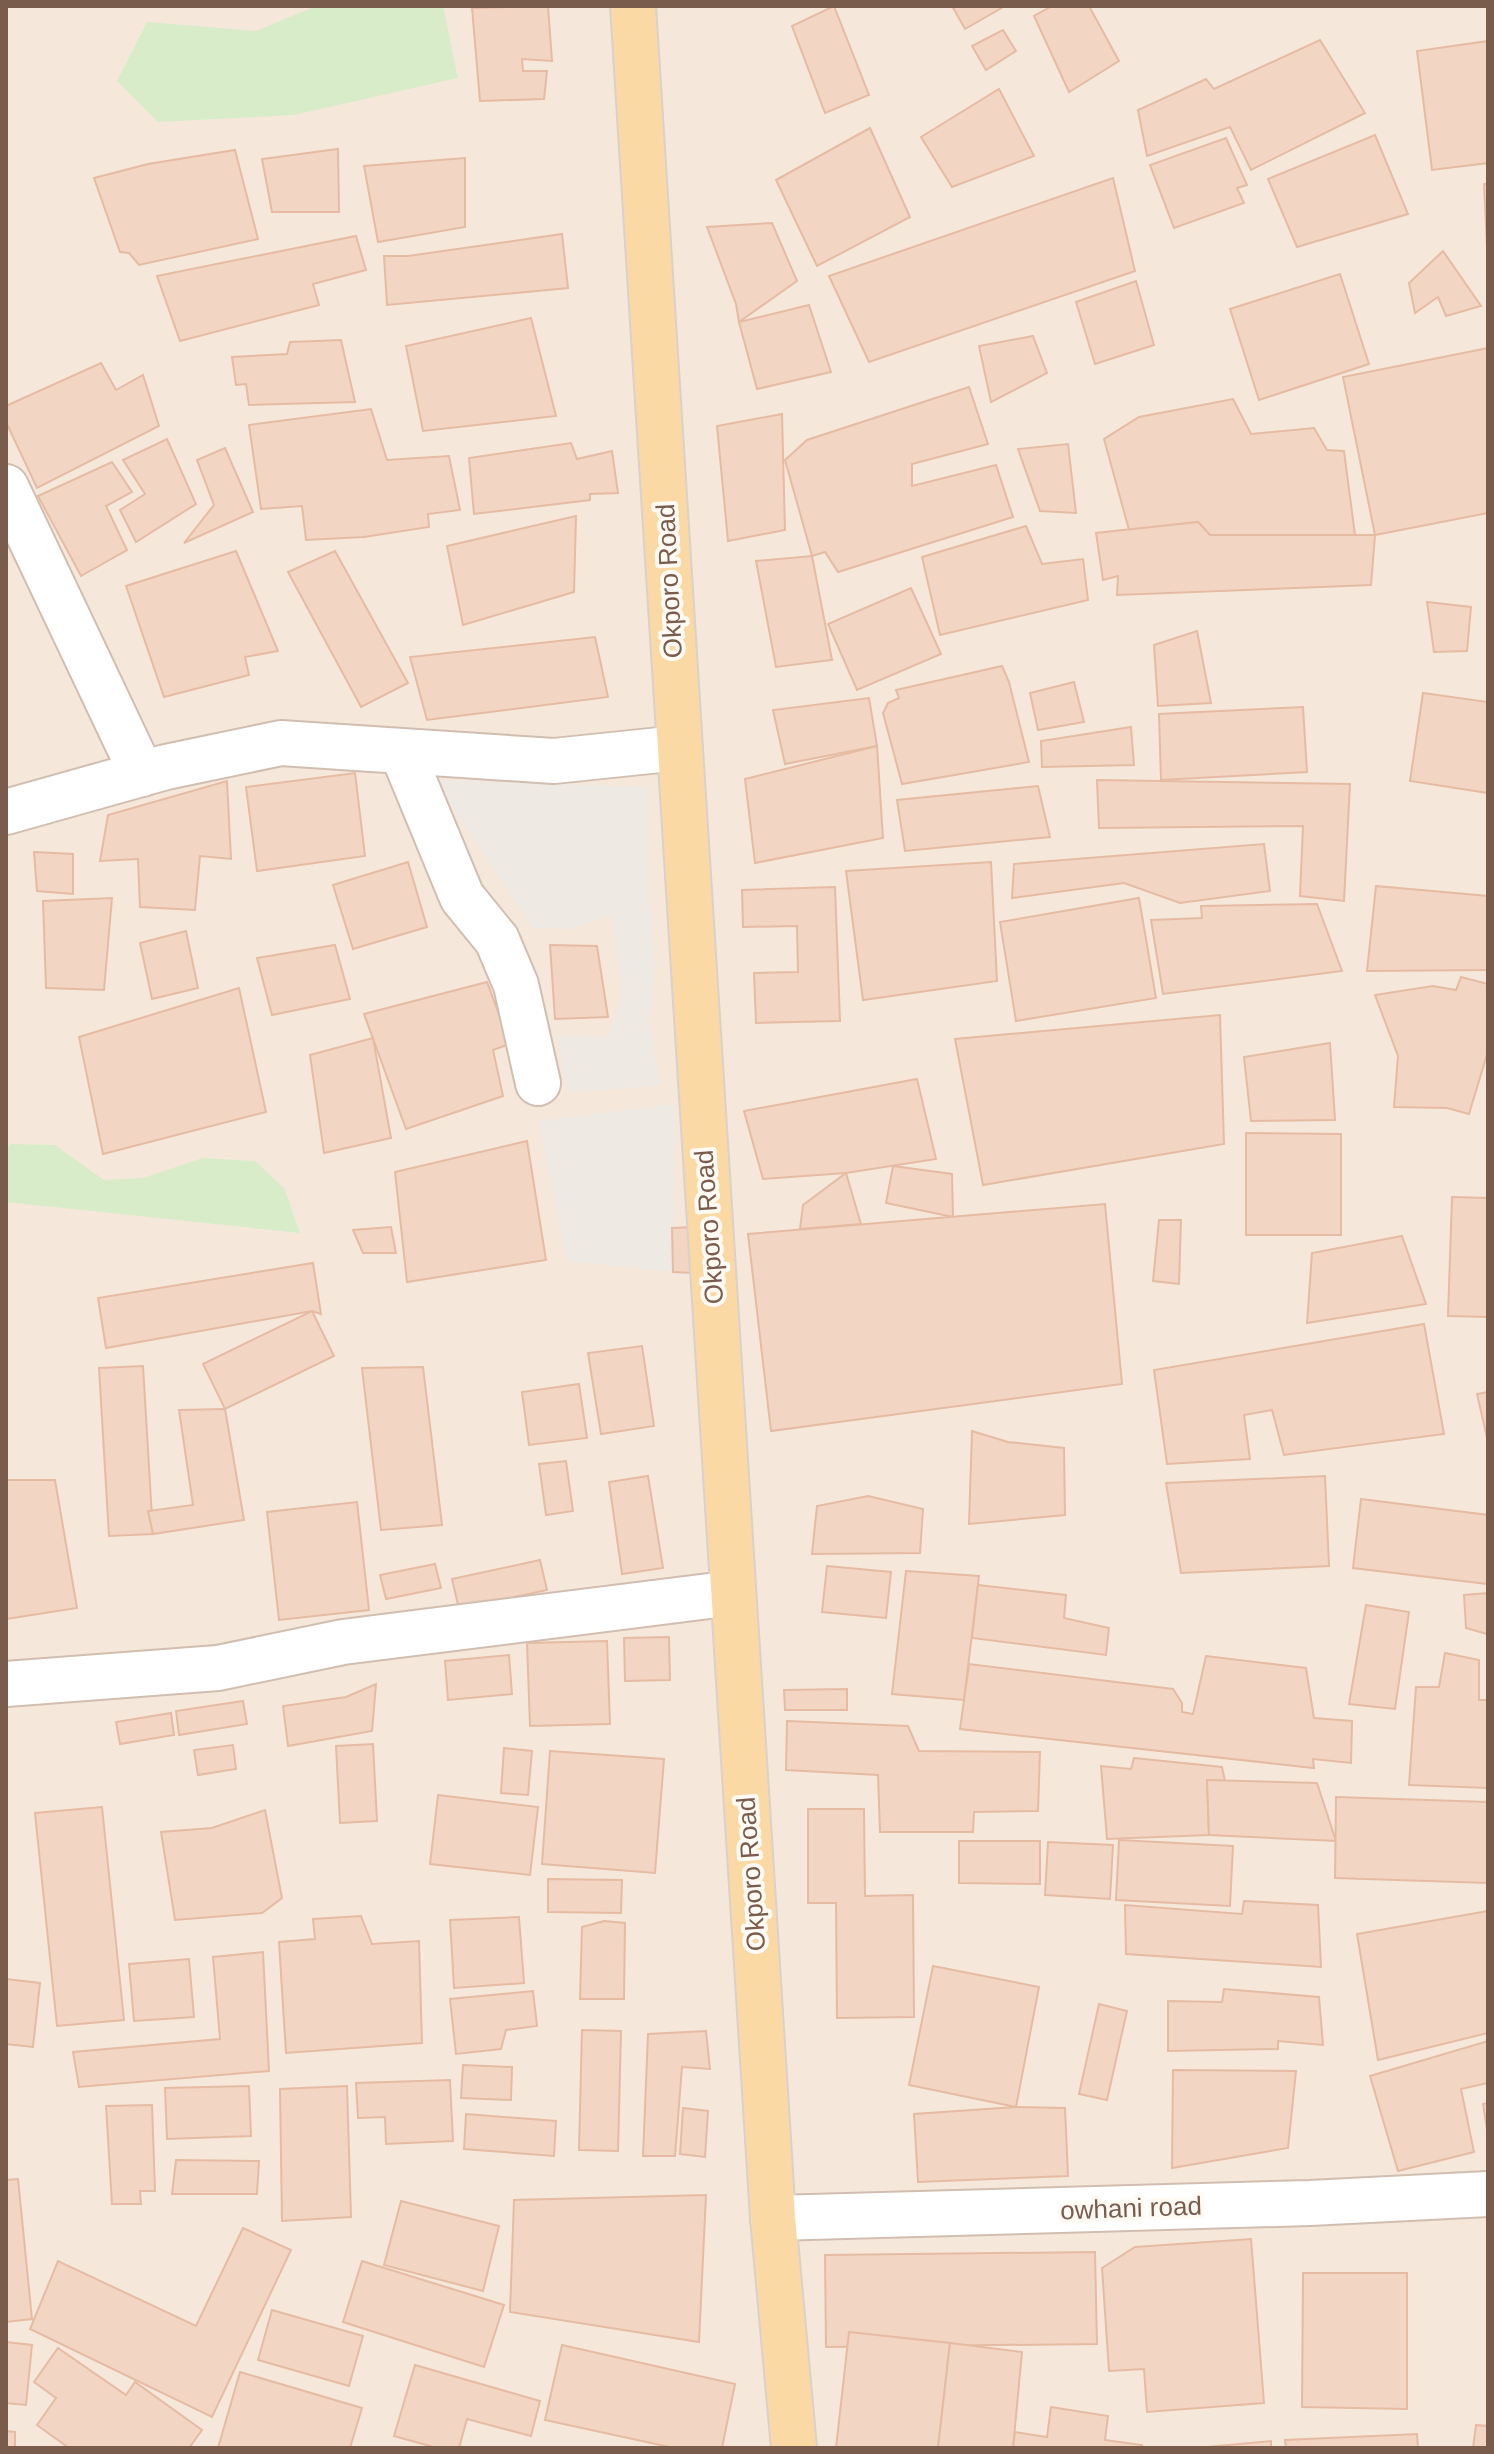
<svg xmlns="http://www.w3.org/2000/svg" width="1494" height="2454" viewBox="0 0 1494 2454" font-family="Arial,sans-serif">
<rect width="100%" height="100%" fill="#fdf6ec"/>
<rect fill="#f5e8da" x="6" y="6" width="1482" height="2442"/>
<g fill="#efe9e4">
<polygon points="434,780 648,787 649,898 655,967 649,1023 661,1085 569,1093 556,1035 608,1037 623,995 611,915 572,929 533,928"/>
<polygon points="675,1104 673,1272 567,1261 539,1121"/>
</g>
<g fill="#d8ecc9">
<polygon points="316,6 443,6 458,78 294,115 158,122 117,81 147,22 256,31"/>
<polygon points="11,1144 55,1145 104,1180 143,1178 203,1158 255,1161 284,1188 300,1233 6,1202 6,1147"/>
</g>
<g fill="#f3d5c3" stroke="#e6bba3" stroke-width="2">
<polygon points="548,6 552,61 522,59 523,71 547,71 544,99 480,101 472,8"/>
<polygon points="834,6 869,95 825,113 792,26"/>
<polygon points="952,6 1005,6 965,29"/>
<polygon points="1052,6 1089,6 1119,61 1069,92 1034,16"/>
<polygon points="1003,30 1016,51 986,70 972,46"/>
<polygon points="1320,40 1365,113 1251,170 1230,127 1147,156 1138,110 1206,79 1214,89"/>
<polygon points="1488,41 1488,163 1432,170 1417,51"/>
<polygon points="999,89 1034,156 952,187 921,137"/>
<polygon points="870,128 910,217 817,266 776,180"/>
<polygon points="1375,135 1408,214 1297,247 1268,179"/>
<polygon points="1226,138 1247,185 1237,188 1244,203 1174,228 1150,165"/>
<polygon points="338,149 339,212 272,212 262,159"/>
<polygon points="235,150 258,239 139,265 129,253 120,252 94,178 148,164"/>
<polygon points="465,158 465,227 378,242 364,166"/>
<polygon points="1113,178 1135,271 869,362 829,276"/>
<polygon points="1484,184 1488,184 1488,269"/>
<polygon points="772,223 797,281 739,322 736,304 707,227"/>
<polygon points="562,234 568,288 387,305 384,256 408,256"/>
<polygon points="356,236 366,270 313,284 319,305 180,341 157,276"/>
<polygon points="1443,251 1481,306 1446,316 1438,297 1415,313 1409,283"/>
<polygon points="1340,274 1369,364 1259,400 1230,309"/>
<polygon points="1136,281 1154,345 1095,364 1076,302"/>
<polygon points="809,305 831,372 757,389 739,322"/>
<polygon points="531,318 556,416 423,431 406,346"/>
<polygon points="1033,336 1047,373 991,402 979,346"/>
<polygon points="341,340 355,402 249,405 246,384 236,385 232,357 287,354 290,342"/>
<polygon points="1488,348 1488,513 1375,535 1343,377"/>
<polygon points="101,363 116,390 143,375 159,426 37,488 6,422 6,406"/>
<polygon points="969,387 988,444 912,464 912,486 996,465 1013,517 838,572 825,552 812,556 785,460 807,440"/>
<polygon points="1233,399 1251,434 1314,428 1327,450 1344,451 1355,535 1210,535 1198,522 1129,530 1104,439 1139,417"/>
<polygon points="371,409 387,460 449,456 460,510 428,514 429,527 364,537 306,540 302,506 261,509 249,425"/>
<polygon points="782,414 785,530 728,541 717,426"/>
<polygon points="167,439 196,504 136,542 120,510 145,494 123,460"/>
<polygon points="571,443 577,459 612,451 618,493 590,494 590,500 474,514 469,458"/>
<polygon points="1068,444 1076,513 1040,511 1018,449"/>
<polygon points="225,448 253,512 184,543 214,505 197,460"/>
<polygon points="112,462 132,492 106,506 127,550 81,576 38,496"/>
<polygon points="576,516 574,592 463,625 447,546"/>
<polygon points="1198,522 1210,535 1375,535 1371,585 1117,595 1118,576 1103,580 1096,533"/>
<polygon points="1026,526 1042,564 1083,559 1088,600 940,635 922,557"/>
<polygon points="236,551 278,651 245,657 249,675 164,697 126,586"/>
<polygon points="335,551 408,683 361,707 288,572"/>
<polygon points="812,556 832,660 776,667 756,561"/>
<polygon points="911,588 941,654 857,690 828,624"/>
<polygon points="1427,602 1471,607 1467,651 1434,652"/>
<polygon points="1197,631 1211,703 1158,706 1154,645"/>
<polygon points="595,637 608,697 427,720 410,657"/>
<polygon points="1002,666 1009,682 1029,762 902,784 883,713 888,703 899,698 896,690"/>
<polygon points="1074,682 1084,722 1038,730 1030,693"/>
<polygon points="1423,693 1488,702 1488,793 1410,781"/>
<polygon points="869,698 877,746 785,764 773,710"/>
<polygon points="1303,707 1307,772 1161,780 1159,714"/>
<polygon points="1131,727 1134,765 1042,767 1041,741"/>
<polygon points="877,746 883,838 755,863 745,779"/>
<polygon points="355,773 365,856 257,871 246,787"/>
<polygon points="1097,780 1350,784 1344,901 1300,896 1303,826 1099,828"/>
<polygon points="227,781 231,859 200,856 195,910 140,907 138,859 100,861 108,815"/>
<polygon points="1038,786 1050,837 905,851 897,800"/>
<polygon points="1264,844 1270,891 1180,903 1124,883 1012,898 1014,864"/>
<polygon points="34,852 73,854 73,894 37,891"/>
<polygon points="408,862 427,927 353,949 333,885"/>
<polygon points="991,862 997,981 863,1000 846,871"/>
<polygon points="1376,886 1488,896 1488,970 1367,971"/>
<polygon points="835,887 840,1021 756,1023 754,973 798,972 797,926 743,927 742,890"/>
<polygon points="112,898 104,990 46,988 43,901"/>
<polygon points="1139,898 1156,998 1016,1021 1000,922"/>
<polygon points="1317,904 1342,971 1163,994 1151,920 1202,918 1201,906"/>
<polygon points="186,931 198,988 152,999 140,943"/>
<polygon points="335,945 350,999 272,1015 257,958"/>
<polygon points="550,945 597,946 608,1017 555,1019"/>
<polygon points="1461,977 1488,984 1488,1051 1469,1114 1447,1108 1394,1107 1398,1056 1375,995 1433,986 1456,990"/>
<polygon points="487,982 510,1044 493,1050 503,1096 406,1129 364,1014"/>
<polygon points="239,988 266,1112 103,1154 79,1037"/>
<polygon points="1220,1015 1224,1144 983,1185 955,1039"/>
<polygon points="373,1038 391,1138 324,1153 310,1055"/>
<polygon points="1330,1043 1335,1120 1251,1121 1244,1057"/>
<polygon points="917,1079 936,1159 846,1173 763,1179 744,1111"/>
<polygon points="1246,1133 1341,1134 1341,1235 1246,1235"/>
<polygon points="527,1141 546,1260 407,1282 395,1172"/>
<polygon points="893,1166 952,1174 953,1217 886,1203"/>
<polygon points="846,1173 861,1224 800,1229 803,1205"/>
<polygon points="1452,1197 1488,1198 1488,1317 1448,1316"/>
<polygon points="1105,1204 1122,1384 771,1431 748,1234"/>
<polygon points="1159,1220 1181,1220 1179,1284 1153,1281"/>
<polygon points="391,1227 396,1253 363,1253 353,1230"/>
<polygon points="694,1227 694,1273 673,1272 672,1228"/>
<polygon points="1402,1236 1426,1304 1307,1323 1312,1253"/>
<polygon points="313,1263 321,1314 312,1311 106,1348 98,1298"/>
<polygon points="312,1311 334,1356 225,1409 203,1364"/>
<polygon points="1424,1324 1444,1434 1284,1455 1272,1410 1244,1415 1250,1459 1167,1464 1154,1370"/>
<polygon points="642,1346 654,1426 601,1434 588,1353"/>
<polygon points="143,1366 153,1534 109,1536 99,1368"/>
<polygon points="423,1367 442,1525 381,1530 362,1368"/>
<polygon points="579,1384 587,1438 529,1445 522,1392"/>
<polygon points="1488,1392 1488,1442 1477,1394"/>
<polygon points="225,1409 244,1520 153,1534 148,1511 193,1505 179,1410"/>
<polygon points="972,1431 1008,1442 1064,1448 1065,1515 969,1524"/>
<polygon points="566,1461 573,1511 546,1515 539,1464"/>
<polygon points="648,1476 663,1568 622,1574 609,1482"/>
<polygon points="1325,1476 1329,1566 1181,1573 1166,1483"/>
<polygon points="6,1480 55,1480 77,1608 6,1619"/>
<polygon points="868,1496 923,1509 920,1553 812,1554 817,1506"/>
<polygon points="1361,1499 1488,1515 1488,1584 1353,1568"/>
<polygon points="357,1502 369,1610 279,1620 267,1512"/>
<polygon points="540,1560 547,1590 459,1609 452,1579"/>
<polygon points="435,1564 441,1588 386,1599 380,1575"/>
<polygon points="827,1566 891,1572 886,1618 822,1612"/>
<polygon points="906,1571 979,1576 964,1700 892,1694"/>
<polygon points="978,1585 1066,1595 1064,1618 1109,1628 1106,1655 972,1638"/>
<polygon points="1488,1593 1488,1645 1487,1634 1466,1628 1464,1595"/>
<polygon points="1366,1605 1409,1612 1395,1709 1349,1704"/>
<polygon points="669,1637 670,1680 625,1681 624,1638"/>
<polygon points="607,1641 610,1724 530,1726 527,1643"/>
<polygon points="1445,1653 1479,1660 1479,1700 1488,1700 1488,1788 1409,1785 1416,1687 1439,1687"/>
<polygon points="509,1655 512,1694 448,1700 445,1661"/>
<polygon points="1206,1656 1306,1668 1314,1718 1352,1721 1351,1763 1313,1759 1314,1768 960,1729 969,1664 1173,1689 1182,1703 1182,1712 1193,1714"/>
<polygon points="376,1684 372,1731 288,1746 283,1706 346,1697"/>
<polygon points="847,1689 847,1710 785,1710 784,1690"/>
<polygon points="243,1701 247,1724 179,1735 176,1711"/>
<polygon points="171,1713 174,1735 120,1744 116,1722"/>
<polygon points="787,1721 908,1726 919,1751 1040,1752 1038,1811 974,1812 973,1832 880,1832 878,1775 786,1770"/>
<polygon points="373,1744 377,1821 340,1823 336,1746"/>
<polygon points="233,1745 236,1769 198,1775 194,1750"/>
<polygon points="504,1748 532,1751 528,1795 501,1793"/>
<polygon points="550,1751 664,1759 655,1873 542,1864"/>
<polygon points="1134,1758 1222,1767 1225,1781 1207,1780 1209,1835 1107,1839 1101,1766 1131,1769"/>
<polygon points="1207,1780 1317,1783 1336,1841 1209,1835"/>
<polygon points="438,1795 538,1807 530,1875 430,1864"/>
<polygon points="1336,1797 1488,1802 1488,1883 1335,1878"/>
<polygon points="102,1807 124,2020 57,2026 35,1813"/>
<polygon points="808,1809 864,1809 865,1896 913,1895 914,2017 837,2018 836,1903 808,1903"/>
<polygon points="265,1810 282,1898 262,1913 175,1920 161,1832 212,1828"/>
<polygon points="1119,1840 1233,1846 1230,1906 1116,1900"/>
<polygon points="959,1841 1040,1841 1040,1884 959,1883"/>
<polygon points="1048,1842 1113,1845 1110,1899 1045,1895"/>
<polygon points="548,1879 622,1880 621,1913 548,1912"/>
<polygon points="1244,1901 1318,1905 1321,1967 1126,1954 1125,1905 1242,1914"/>
<polygon points="1488,1911 1488,2033 1378,2060 1357,1934"/>
<polygon points="361,1916 372,1944 419,1941 422,2043 286,2053 279,1942 315,1939 313,1919"/>
<polygon points="519,1917 524,1983 454,1988 450,1920"/>
<polygon points="604,1921 625,1923 624,1999 580,1999 582,1927"/>
<polygon points="263,1952 269,2071 79,2087 73,2052 220,2039 213,1957"/>
<polygon points="189,1959 194,2017 134,2021 129,1964"/>
<polygon points="933,1966 1039,1987 1016,2107 909,2085"/>
<polygon points="6,1979 40,1983 33,2047 6,2044"/>
<polygon points="1224,1989 1319,1997 1323,2045 1278,2041 1278,2049 1168,2051 1168,2001 1222,2002"/>
<polygon points="533,1991 537,2026 506,2030 501,2049 456,2054 450,1999"/>
<polygon points="1099,2004 1127,2011 1107,2100 1079,2094"/>
<polygon points="582,2030 621,2031 618,2151 579,2150"/>
<polygon points="706,2031 710,2069 682,2067 675,2156 643,2156 648,2034"/>
<polygon points="1488,2041 1488,2083 1461,2089 1474,2152 1398,2171 1370,2076"/>
<polygon points="463,2065 512,2067 511,2100 461,2098"/>
<polygon points="1173,2070 1296,2071 1288,2148 1172,2168"/>
<polygon points="450,2080 453,2141 386,2144 385,2117 358,2118 356,2083"/>
<polygon points="249,2086 251,2136 167,2139 165,2088"/>
<polygon points="347,2086 351,2217 282,2221 280,2089"/>
<polygon points="1488,2103 1488,2136 1483,2104"/>
<polygon points="152,2105 155,2191 140,2191 141,2204 112,2204 106,2106"/>
<polygon points="1016,2107 1065,2108 1068,2176 918,2182 914,2114"/>
<polygon points="683,2108 708,2111 705,2157 680,2154"/>
<polygon points="466,2114 556,2121 554,2156 464,2149"/>
<polygon points="176,2160 259,2161 257,2194 172,2194"/>
<polygon points="18,2179 32,2319 6,2322 6,2180"/>
<polygon points="706,2195 699,2342 510,2312 514,2200"/>
<polygon points="401,2201 499,2226 483,2291 384,2265"/>
<polygon points="243,2228 291,2250 212,2417 30,2329 58,2261 196,2326"/>
<polygon points="1251,2239 1264,2403 1147,2412 1144,2369 1109,2371 1102,2268 1135,2247"/>
<polygon points="1095,2252 1097,2344 826,2347 825,2255"/>
<polygon points="362,2261 504,2305 484,2367 343,2322"/>
<polygon points="1303,2273 1407,2273 1407,2409 1302,2407"/>
<polygon points="272,2310 363,2336 349,2386 258,2360"/>
<polygon points="849,2332 950,2343 938,2448 836,2448"/>
<polygon points="6,2342 32,2345 26,2405 6,2403"/>
<polygon points="950,2343 1022,2352 1013,2448 938,2448"/>
<polygon points="562,2345 735,2384 722,2448 674,2448 545,2420"/>
<polygon points="58,2348 126,2395 135,2382 202,2430 189,2448 69,2448 37,2425 56,2398 34,2382"/>
<polygon points="415,2365 540,2401 531,2436 467,2419 459,2448 437,2448 394,2436"/>
<polygon points="240,2372 362,2408 350,2448 218,2448"/>
<polygon points="1051,2407 1108,2416 1105,2440 1142,2445 1142,2448 1013,2448 1015,2432 1047,2437"/>
<polygon points="1476,2425 1488,2426 1488,2448 1473,2448"/>
<polygon points="6,2431 15,2432 15,2448 6,2448"/>
<polygon points="1417,2434 1418,2448 1286,2448 1285,2440"/>
<polygon points="1271,2441 1271,2448 1196,2448"/>
</g>
<g fill="none" stroke-linecap="round" stroke-linejoin="round">
<g stroke="#d1beb0" stroke-width="48">
<g id="minor">
<polyline points="6,487 142,774"/>
<polyline points="402,752 462,897 497,940 516,985 538,1083"/>
<polyline points="6,812 166,767 281,743 554,761 679,748"/>
<polyline points="6,1684 218,1668 343,1642 733,1593"/>
<polyline points="773,2218 1310,2203 1488,2194"/>
</g>
</g>
<g stroke="#dad1cd" stroke-width="48">
<polyline id="major" points="633,6 773,2218 794,2448"/>
</g>
<use href="#minor" stroke="#fff" stroke-width="44"/>
<use href="#major" stroke="#fbd9a5" stroke-width="44"/>
</g>
<g text-anchor="middle" stroke-width="8" stroke-linejoin="round" paint-order="stroke">
<g font-size="26" fill="#7a5c4d" stroke="#fffaf3">
<text transform="translate(669 581) rotate(-93)" y="9">Okporo Road</text>
<text transform="translate(709 1227) rotate(-94)" y="9">Okporo Road</text>
<text transform="translate(751 1874) rotate(-94)" y="9">Okporo Road</text>
<text transform="translate(1131 2208) rotate(-2)" y="9">owhani road</text>
</g>
</g>
<rect width="1494" height="2454" fill="none" stroke="#7a5c4d" stroke-width="16"/>
</svg>
